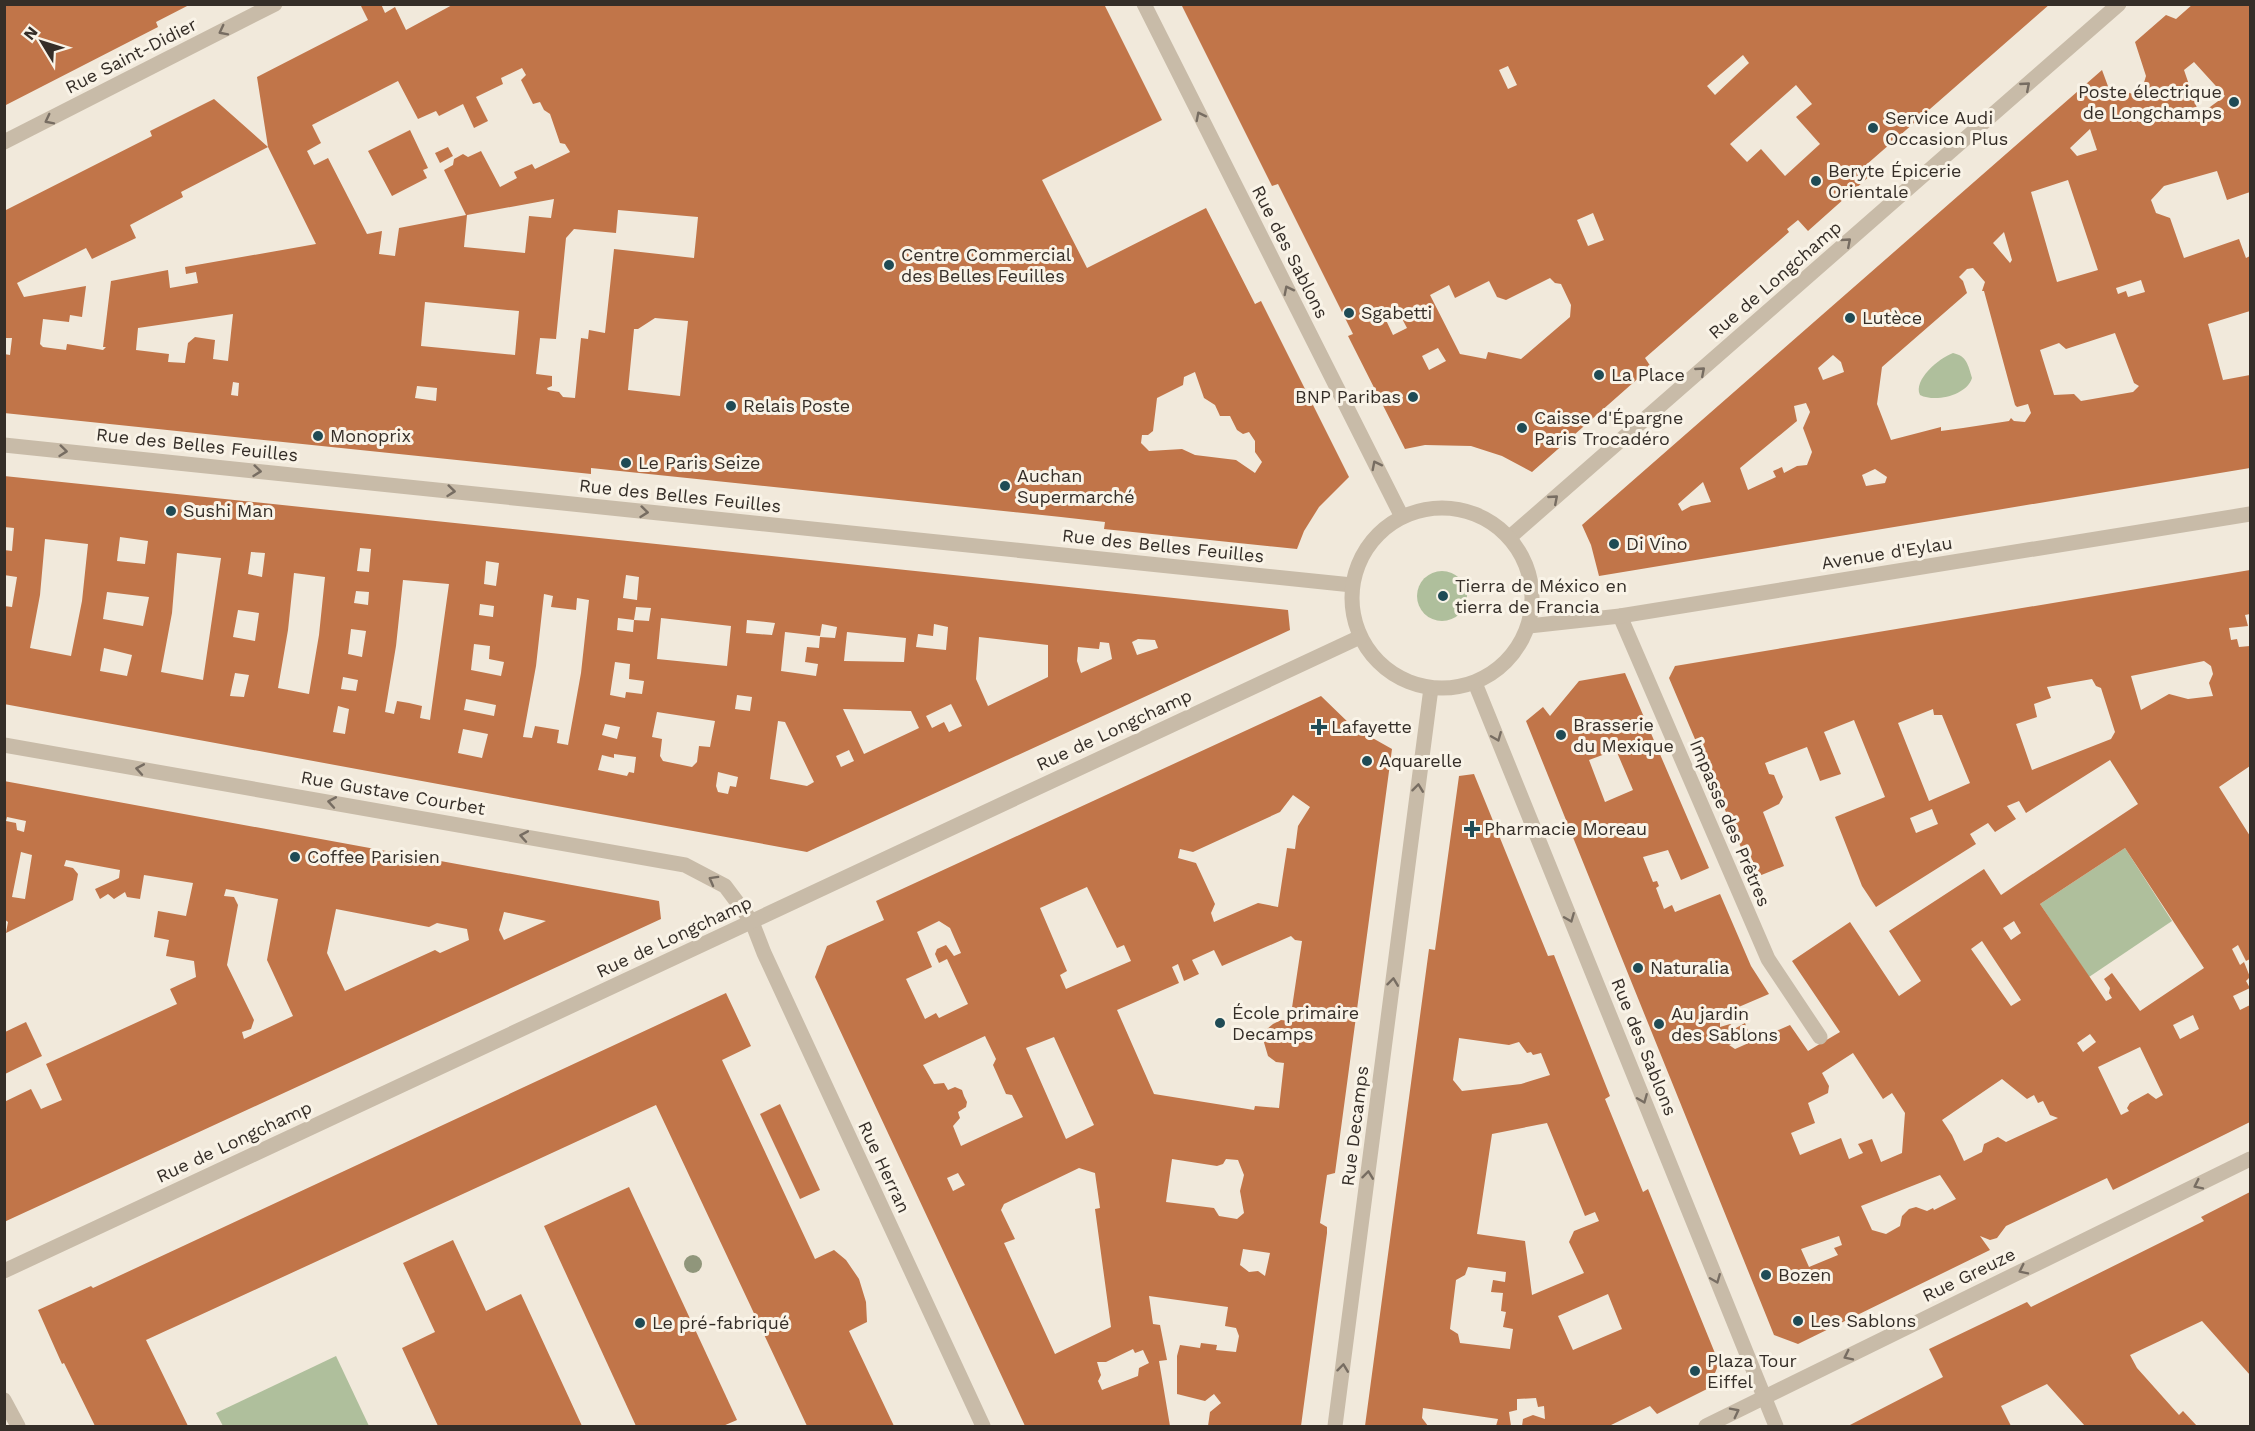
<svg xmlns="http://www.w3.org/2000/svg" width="2255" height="1431" viewBox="0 0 2255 1431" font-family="'Work Sans',sans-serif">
<rect width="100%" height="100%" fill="#f1e9db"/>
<g fill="#afbf9c">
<path d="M1953 353C1967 356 1968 365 1972 378 1967 395 1936 403 1920 395 1913 380 1939 358 1953 353Z"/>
<circle cx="1442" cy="596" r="25"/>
<polygon points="2125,848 2172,921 2089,977 2040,904"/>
<polygon points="336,1356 369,1426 223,1426 216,1413"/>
</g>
<g fill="#c17549" fill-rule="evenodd">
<polygon points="4,4 191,4 156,22 158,27 4,106"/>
<path d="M360 4H381L385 13 395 7 406 30 454 4H1104L1162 120 1042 180 1087 268 1206 208 1255 304 1261 301 1349 477 1319 507 1304 531 1297 549 1104 529 1105 522 1061 517 591 468V474L4 413V354L10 355 12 338H4V211L152 136 150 131 214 99 268 147 257 77 368 20ZM522 68 526 75 521 80 533 104 540 102 544 110 550 114 560 143 565 144 570 152 535 169 532 164 514 172 517 178 500 187 481 151 468 157 463 154 454 159 453 165 444 170 466 215 399 228 395 256 379 254 382 231 367 234 328 158 314 165 307 151 321 143 312 125 398 81 418 119 436 111 439 116 463 104 474 128 488 121 476 97 503 84 501 78ZM268 147 316 244 185 267 186 274 196 272 198 283 170 288 168 270 111 281 103 347H106L103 350 67 344 66 350 43 347 40 344 43 319 69 322 70 315 82 317 86 286 24 297 17 283 86 248 92 259 136 238 130 225 183 197 181 192ZM554 199 551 218 529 216 525 253 464 247 467 215ZM618 210 698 217 694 258 614 249 605 333 589 330 588 339 581 338 575 398 563 397 559 392 548 390 547 388 552 386V376L536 374 540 338 556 339 566 238 574 229 616 233ZM425 302 519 311 515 355 421 346ZM233 314 228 361 213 359 215 340 195 337 188 343 185 363 168 362 169 354 136 350 138 328ZM655 318 688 321 680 396 628 390 634 329H638ZM1195 372 1204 398 1215 405 1220 416H1230L1237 430 1243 434 1249 432 1255 441V452L1262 462 1255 473 1236 460 1195 455 1182 449 1149 451 1141 443 1142 435H1148L1153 431 1157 398 1183 385 1184 377ZM233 382 239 383 238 396 231 395ZM417 386 437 388 436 401 415 398Z"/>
<path d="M1181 4H2050L1866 165 1873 173 1808 231 1798 220 1787 229 1789 232 1645 358 1651 367 1532 472 1502 456 1471 446 1425 445 1405 449 1348 336 1353 334 1278 184 1272 186ZM1743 55 1749 63 1715 95 1707 86ZM1508 66 1517 85 1508 89 1499 70ZM1796 85 1812 104 1796 117 1820 144 1785 176 1761 149 1747 162 1730 144ZM1593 213 1604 240 1588 246 1577 220ZM1550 278 1555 283 1561 284 1571 305 1570 317 1521 359 1488 352 1486 359 1460 354 1430 295 1449 285 1455 298 1489 281 1497 297 1506 300ZM1398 311 1407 328 1393 335 1385 318ZM1438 348 1446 361 1429 370 1422 356Z"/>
<path d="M2193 4H2250V192L2227 200 2217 171 2164 186 2151 200 2156 213 2170 218 2184 258 2239 239 2246 258 2250 256V311L2208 324 2223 380 2250 375V468L1599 576 1591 545 1582 525 2102 70 2112 97 2126 92 2133 94 2142 89 2146 76 2135 42 2166 15 2176 19ZM2194 62 2225 96 2210 107 2198 111 2184 70ZM2090 129 2097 150 2077 156 2070 148ZM2068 180 2098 270 2057 282 2031 192ZM2004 232 2012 260 2010 263 1993 243ZM1973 268 1985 282 1982 291H1984L2015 405 2017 407 2028 404 2031 413 2025 422 2014 421 2011 418 2009 421 1963 428 1941 431V427L1891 440 1877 404 1882 367 1967 293 1963 281 1959 277 1967 269ZM2141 280 2145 292 2128 297 2126 291 2118 294 2116 288ZM2115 333 2134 383 2139 386 2133 392 2081 401 2074 394 2054 395 2040 350 2059 343 2066 349ZM1833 355 1841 362 1844 372 1823 380 1818 368ZM1806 403 1810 412 1803 428 1812 452 1807 465 1797 466 1784 473 1782 467 1773 471 1776 477 1748 490 1740 468 1797 421 1794 406ZM1875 469 1887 477 1885 483 1866 486 1862 475ZM1703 482 1711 502 1691 506 1682 511 1678 504Z"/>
<polygon points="410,130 428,168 423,170 427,178 392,196 368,151"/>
<polygon points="448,147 453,156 440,163 435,153"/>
<path d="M4 476 1288 610 1290 630 807 852 4 704V606L12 607 17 577 4 575V550L12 551 14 528 4 527ZM120 537 148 541 145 564 117 561ZM45 539 88 544 82 601 71 656 30 648 40 595ZM360 548 371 549 369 572 357 571ZM251 552 265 553 262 577 248 574ZM177 553 221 558 203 680 161 672 172 613ZM486 561 499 563 496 586 484 584ZM294 573 325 577 319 635 309 694 278 688 288 630ZM626 575 639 577 637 600 623 598ZM403 580 449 584 430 720 420 718 422 706 409 703 397 701 394 714 385 712 396 646ZM356 591 369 592 368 605 354 603ZM107 592 149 597 143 626 103 619ZM544 594 553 596 551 607 576 610 577 598 589 600 581 673 568 745 557 743 559 730 535 726 532 738 523 737 536 666ZM480 604 494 606 493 617 479 615ZM636 607 651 608 649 621 634 620 633 632 617 630 618 618 634 620ZM238 610 259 613 255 641 233 637ZM661 618 731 626 727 666 657 659ZM747 620 775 623 772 635 746 633ZM822 624 837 627 835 638 820 637 819 648 807 647 805 662 818 664 816 676 781 671 785 632 820 636ZM934 624 948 627 946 650 916 647 918 634 933 636ZM351 629 366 631 362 657 348 654ZM847 632 906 638 904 662 844 661ZM979 637 1048 645V677L988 706 976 679ZM1138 639 1155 640 1158 648 1137 655 1132 642ZM1100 642 1109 643 1112 659 1081 673 1077 661 1078 647 1099 649ZM474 644 490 646 489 659 504 662 501 676 471 670ZM104 648 132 655 127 676 100 671ZM615 662 630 664 629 679 644 681 642 694 626 692 625 698 610 695ZM235 673 249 675 244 697 230 696ZM343 677 358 680 356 691 341 689ZM737 695 752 697 750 711 735 709ZM466 699 496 705 494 716 464 710ZM951 704 962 726 949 732 944 722 932 728 926 716ZM338 706 349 709 345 734 333 732ZM843 709 911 711 919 728 864 754ZM657 712 715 721 710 747 699 746 697 762 692 767 663 761 660 756 662 739 652 737ZM778 721 785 722 814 782 807 786 770 779ZM605 724 620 727 617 739 602 735ZM463 729 488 734 482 758 458 753ZM849 750 854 761 841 767 836 756ZM614 754 636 757 634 773 629 772 627 776 598 770 602 755 614 758ZM718 772 738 777 736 787 730 786 728 794 718 792 716 786Z"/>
<path d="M2250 570V614L2245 615 2248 626 2229 628 2231 640 2237 639 2239 647 2250 646V766L2219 787 2250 836V959L2246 961 2238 945 2232 949 2240 965 2244 962 2250 977 2246 981 2250 988 2233 996 2240 1010 2250 1005V1122L2113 1190 2107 1178 2006 1226 1997 1238 1990 1240 1980 1236 1990 1250 1798 1344 1774 1335 1526 721 1543 707 1550 716 1579 681 1625 673 1709 868 1681 880 1668 850 1643 857 1653 882 1657 881 1659 886 1656 888 1664 909 1672 905 1675 912 1720 894 1751 966 1769 994 1720 1015V1027L1730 1024 1736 1028 1745 1023 1750 1036 1729 1045 1735 1049 1790 1025 1808 1051 1840 1032 1792 961 1850 922 1899 996 1921 981 1889 931 1984 869 2001 895 2138 804 2110 760 2026 813 2019 801 2007 806 2016 819 1995 832 1988 823 1970 834 1976 844 1876 907 1862 886 1835 817 1885 797 1854 720 1824 732 1841 774 1820 781 1807 747 1765 763 1769 774 1774 775 1783 797 1779 804 1763 812 1784 866 1754 878 1669 678 1675 666ZM2204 661 2211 666 2213 674 2209 683 2213 696 2188 699 2169 694 2141 710 2131 676ZM2092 679 2096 686 2101 688 2115 732 2111 739 2032 770 2016 724 2037 717 2034 704 2051 698 2047 687ZM1933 709 1934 715H1942L1970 783 1929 801 1898 723ZM1616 750 1633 790 1605 802 1589 760ZM1932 809 1938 824 1916 833 1910 818ZM2125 848 2204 968 2140 1011 2112 973 2104 979 2110 988 2109 993 2112 998 2106 1001 2040 904ZM2014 921 2021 933 2011 940 2003 928ZM1982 941 2021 1000 2011 1006 1971 949ZM2193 1015 2199 1029 2180 1039 2173 1025ZM2090 1034 2096 1042 2083 1052 2077 1043ZM2140 1047 2163 1095 2156 1099 2148 1093 2130 1103 2127 1108 2129 1111 2121 1115 2098 1067ZM1853 1053 1883 1099 1892 1093 1905 1113 1902 1153 1881 1162 1872 1139 1858 1144 1863 1153 1849 1159 1841 1138 1800 1155 1791 1133 1815 1123 1808 1103 1828 1093 1829 1086 1822 1073ZM2002 1079 2027 1099 2034 1095 2038 1103 2043 1101 2050 1115 2058 1118 2006 1142 1998 1137 1984 1144 1982 1152 1964 1161 1952 1135 1942 1120ZM1940 1175 1956 1199 1934 1210 1933 1208 1927 1211 1916 1207 1909 1209 1902 1216 1900 1226 1886 1234 1872 1230 1861 1206ZM1839 1236 1842 1245 1834 1248 1838 1255 1809 1267 1801 1249Z"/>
<path d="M1321 696 1353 727 1392 749 1335 1173 1327 1175 1320 1223 1327 1227V1233L1301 1426H1208L1210 1412 1221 1403 1214 1394 1205 1401 1177 1394V1356L1180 1345 1200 1348 1201 1343 1217 1345 1216 1350 1236 1352 1239 1336 1236 1328 1225 1326 1228 1307 1149 1296 1153 1324 1160 1325 1167 1360 1159 1361 1170 1426H1025L815 977 827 946 884 920 876 901ZM1293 795 1310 807 1298 826 1295 849 1287 848 1278 907 1258 903 1214 922 1211 913 1215 904 1196 863 1178 858 1180 849 1193 852 1280 812ZM1087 887 1117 948 1124 945 1131 961 1066 989 1060 975 1067 971 1040 908ZM939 921 950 928 961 953 954 956 946 945 937 949 935 954 939 963 947 959 968 1004 939 1018 936 1013 925 1019 906 979 932 967 917 932ZM1291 936 1295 940 1302 941 1290 1021 1281 1020 1273 1024 1266 1030 1263 1039 1268 1056 1276 1062 1284 1063 1279 1108 1255 1106 1254 1110 1154 1094 1117 1010 1179 983 1172 967 1178 964 1184 981 1199 974 1192 960 1214 950 1222 966ZM985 1036 996 1059 993 1065 1006 1094 1012 1095 1023 1117 961 1146 953 1126 960 1118 958 1112 966 1107 967 1102 964 1096 962 1090 955 1087 948 1090 944 1083 934 1084 923 1065ZM1054 1037 1094 1125 1066 1139 1026 1048ZM1172 1159 1217 1166 1223 1164 1226 1159 1238 1160 1244 1175 1240 1191 1244 1213 1237 1219 1219 1216 1214 1208 1166 1202ZM1079 1168 1095 1173 1100 1208 1095 1209 1111 1327 1055 1354 1004 1243 1015 1239 1001 1210 1004 1204ZM958 1173 965 1185 953 1191 947 1178ZM1243 1249 1270 1253 1265 1276 1258 1271 1249 1272 1240 1265ZM1133 1349 1135 1353 1143 1350 1149 1363 1139 1368 1138 1376 1102 1390 1098 1381 1101 1375 1097 1362H1106Z"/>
<path d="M1474 774 1548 956 1554 955 1610 1096 1605 1099 1643 1192 1648 1189 1719 1363 1709 1388 1657 1414 1650 1406 1609 1426H1522L1523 1419 1533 1415 1545 1419 1544 1406 1538 1407 1536 1398 1517 1399V1410L1509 1412 1511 1426H1496L1498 1419 1423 1408 1422 1418 1428 1426H1365L1429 949 1435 950 1459 776ZM1459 1038 1509 1045 1519 1042 1527 1053 1531 1052 1533 1055 1541 1053 1550 1075 1521 1084 1462 1091 1453 1080ZM1547 1123 1585 1216 1595 1212 1599 1221 1574 1231 1569 1242 1584 1273 1532 1295 1525 1241 1477 1234 1492 1134ZM1468 1267 1506 1272 1505 1282 1493 1280 1491 1292 1503 1293 1501 1311 1506 1312 1503 1327 1513 1329 1510 1349 1460 1343 1458 1334 1450 1329 1456 1280 1465 1275ZM1608 1294 1622 1329 1573 1350 1558 1316Z"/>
<path d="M4 781 659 901 661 919 4 1222V1102L31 1089 41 1109 62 1100 46 1064 177 1004 170 989 196 977 194 961 166 956 169 940 154 937 158 911 186 916 193 883 144 875 140 899 127 897 125 892 114 899 108 894 100 899 95 889 119 878 120 870 66 860 64 866 73 868 78 874 73 900 6 933 8 922 4 919ZM7 817 26 821 24 832 17 830 16 823 6 821ZM21 852 32 855 25 899 12 897ZM226 889 278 899 267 960 293 1016 244 1039 242 1032 251 1029 254 1020 227 965 238 905 234 897 224 896ZM336 909 429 927 437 923 467 929 469 940 440 953 435 950 345 991 327 953ZM504 912 523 916 546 921 504 940 499 930Z"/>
<polygon points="726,993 751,1046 722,1060 815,1259 834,1250 846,1260 859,1279 866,1302 867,1322 849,1331 894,1426 807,1426 656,1105 146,1340 188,1426 95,1426 64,1363 62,1364 38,1310 91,1286 93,1288"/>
<polygon points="26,1022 42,1056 5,1074 5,1032"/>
<polygon points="780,1104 820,1190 800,1199 760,1114"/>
<polygon points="629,1187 737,1420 723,1426 636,1426 544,1226"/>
<polygon points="2250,1192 2250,1375 2202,1321 2130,1355 2137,1368 2179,1415 2183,1411 2197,1426 2085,1426 2047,1384 2001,1406 2011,1426 1848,1426 1943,1377 1929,1349 2027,1302 2031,1307 2204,1221 2201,1217"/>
<polygon points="453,1240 486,1311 521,1294 582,1426 438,1426 402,1348 435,1332 403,1263"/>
</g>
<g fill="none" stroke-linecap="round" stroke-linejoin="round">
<polyline stroke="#c8bba8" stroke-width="15" points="1620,616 1768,959 1820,1037"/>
<polyline stroke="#c8bba8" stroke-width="15" points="1335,1426 1431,688"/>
<g stroke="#c8bba8" stroke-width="15">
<polyline points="1144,4 1402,517"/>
<polyline points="4,142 275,4"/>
<polyline points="4,445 1352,585"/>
<polyline points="1510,537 2119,4"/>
<polyline points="1475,683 1776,1426"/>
<polyline points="4,745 685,865 725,886 752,922 764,953 983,1426"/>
<polyline points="1706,1426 2250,1159"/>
</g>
<g stroke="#c8bba8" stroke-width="15">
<circle cx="1442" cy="598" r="90"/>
<polyline points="1529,626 1620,616 2250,514"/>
<polyline points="4,1271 1360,637"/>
<polyline points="4,1400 18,1426"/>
</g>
</g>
<circle fill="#90967b" cx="693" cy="1264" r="9"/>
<defs><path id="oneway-chevron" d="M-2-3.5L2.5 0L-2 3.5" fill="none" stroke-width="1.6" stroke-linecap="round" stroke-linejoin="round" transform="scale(1.5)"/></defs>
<g stroke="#776d62">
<use href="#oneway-chevron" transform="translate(223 31) rotate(153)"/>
<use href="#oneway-chevron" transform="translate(2026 86) rotate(-41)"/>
<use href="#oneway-chevron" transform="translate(1200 116) rotate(-117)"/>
<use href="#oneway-chevron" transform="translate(49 120) rotate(153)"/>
<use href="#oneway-chevron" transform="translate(1847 242) rotate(-41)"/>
<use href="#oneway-chevron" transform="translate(1288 290) rotate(-117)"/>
<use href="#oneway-chevron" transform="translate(1701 371) rotate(-41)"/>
<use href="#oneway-chevron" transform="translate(63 451) rotate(6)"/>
<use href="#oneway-chevron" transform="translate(1376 465) rotate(-117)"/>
<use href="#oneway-chevron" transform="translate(257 471) rotate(6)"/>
<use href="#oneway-chevron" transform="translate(451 491) rotate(6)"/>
<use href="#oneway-chevron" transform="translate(1554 499) rotate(-41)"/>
<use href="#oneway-chevron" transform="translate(644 512) rotate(6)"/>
<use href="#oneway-chevron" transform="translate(1497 737) rotate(68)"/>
<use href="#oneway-chevron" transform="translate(140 769) rotate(-170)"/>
<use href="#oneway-chevron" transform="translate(1418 788) rotate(-83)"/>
<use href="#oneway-chevron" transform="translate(332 802) rotate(-170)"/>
<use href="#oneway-chevron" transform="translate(524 836) rotate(-170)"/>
<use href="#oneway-chevron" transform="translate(713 880) rotate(-151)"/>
<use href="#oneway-chevron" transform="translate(1570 918) rotate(68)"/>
<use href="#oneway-chevron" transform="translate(1393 982) rotate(-83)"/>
<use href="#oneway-chevron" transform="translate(1643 1099) rotate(68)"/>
<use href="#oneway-chevron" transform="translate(1368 1175) rotate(-83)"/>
<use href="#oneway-chevron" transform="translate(2198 1185) rotate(154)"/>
<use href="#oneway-chevron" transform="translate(2023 1270) rotate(154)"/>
<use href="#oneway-chevron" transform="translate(1716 1279) rotate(68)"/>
<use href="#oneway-chevron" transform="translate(1848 1356) rotate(154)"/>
<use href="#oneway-chevron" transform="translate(1343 1368) rotate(-83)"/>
<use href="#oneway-chevron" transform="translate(1735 1412) rotate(-27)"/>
</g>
<g fill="#1f4b55" stroke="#f9f3e7" stroke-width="2">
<circle cx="2234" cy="102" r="6"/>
<circle cx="1873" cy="128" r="6"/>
<circle cx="1816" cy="181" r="6"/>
<circle cx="889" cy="265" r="6"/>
<circle cx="1349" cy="313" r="6"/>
<circle cx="1850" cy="318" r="6"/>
<circle cx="1599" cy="375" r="6"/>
<circle cx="1413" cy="397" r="6"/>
<circle cx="731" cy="406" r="6"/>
<circle cx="1522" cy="428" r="6"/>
<circle cx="318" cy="436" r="6"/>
<circle cx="626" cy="463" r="6"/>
<circle cx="1005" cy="486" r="6"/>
<circle cx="171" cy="511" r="6"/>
<circle cx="1614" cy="544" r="6"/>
<circle cx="1443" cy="596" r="6"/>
<path d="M1316 718h6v6h6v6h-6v6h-6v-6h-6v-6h6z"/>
<circle cx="1561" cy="735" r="6"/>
<circle cx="1367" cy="761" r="6"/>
<path d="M1469 820h6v6h6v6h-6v6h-6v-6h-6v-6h6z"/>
<circle cx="295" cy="857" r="6"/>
<circle cx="1638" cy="968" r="6"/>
<circle cx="1220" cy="1023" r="6"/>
<circle cx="1659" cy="1024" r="6"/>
<circle cx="1766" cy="1275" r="6"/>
<circle cx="1798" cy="1321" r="6"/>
<circle cx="640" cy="1323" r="6"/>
<circle cx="1695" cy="1371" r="6"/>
</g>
<g text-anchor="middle" stroke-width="6" stroke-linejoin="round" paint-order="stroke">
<g font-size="18" fill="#352e28" stroke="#f9f3e7">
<text transform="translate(131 56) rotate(-27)" y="6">Rue Saint-Didier</text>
<text transform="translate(1290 252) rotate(63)" y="6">Rue des Sablons</text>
<text transform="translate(1775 280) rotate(-41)" y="6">Rue de Longchamp</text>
<text transform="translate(197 445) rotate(6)" y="6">Rue des Belles Feuilles</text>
<text transform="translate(680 496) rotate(6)" y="6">Rue des Belles Feuilles</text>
<text transform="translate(1163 546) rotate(6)" y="6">Rue des Belles Feuilles</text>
<text transform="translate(1887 553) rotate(-9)" y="6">Avenue d'Eylau</text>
<text transform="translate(1114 730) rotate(-25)" y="6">Rue de Longchamp</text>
<text transform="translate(393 793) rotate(10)" y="6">Rue Gustave Courbet</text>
<text transform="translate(1730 823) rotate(67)" y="6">Impasse des Prêtres</text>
<text transform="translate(674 937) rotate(-25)" y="6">Rue de Longchamp</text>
<text transform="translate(1644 1047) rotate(68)" y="6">Rue des Sablons</text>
<text transform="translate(1355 1126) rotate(-83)" y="6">Rue Decamps</text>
<text transform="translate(234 1142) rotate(-25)" y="6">Rue de Longchamp</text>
<text transform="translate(884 1167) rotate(65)" y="6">Rue Herran</text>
<text transform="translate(1969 1275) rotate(-26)" y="6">Rue Greuze</text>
</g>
<g font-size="18" fill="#352e28" stroke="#f9f3e7" text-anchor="start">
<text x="2222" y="98" text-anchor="end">Poste électrique<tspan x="2222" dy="21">de Longchamps</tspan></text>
<text x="1885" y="124">Service Audi<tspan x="1885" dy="21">Occasion Plus</tspan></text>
<text x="1828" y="177">Beryte Épicerie<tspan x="1828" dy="21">Orientale</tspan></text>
<text x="901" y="261">Centre Commercial<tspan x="901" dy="21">des Belles Feuilles</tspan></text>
<text x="1361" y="319">Sgabetti</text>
<text x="1862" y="324">Lutèce</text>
<text x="1611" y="381">La Place</text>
<text x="1401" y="403" text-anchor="end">BNP Paribas</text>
<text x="743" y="412">Relais Poste</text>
<text x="1534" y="424">Caisse d'Épargne<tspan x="1534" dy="21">Paris Trocadéro</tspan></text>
<text x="330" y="442">Monoprix</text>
<text x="638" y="469">Le Paris Seize</text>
<text x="1017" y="482">Auchan<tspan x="1017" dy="21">Supermarché</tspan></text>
<text x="183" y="517">Sushi Man</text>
<text x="1626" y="550">Di Vino</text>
<text x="1455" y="592">Tierra de México en<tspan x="1455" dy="21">tierra de Francia</tspan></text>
<text x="1573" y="731">Brasserie<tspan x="1573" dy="21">du Mexique</tspan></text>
<text x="1331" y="733">Lafayette</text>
<text x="1379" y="767">Aquarelle</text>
<text x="1484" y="835">Pharmacie Moreau</text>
<text x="307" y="863">Coffee Parisien</text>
<text x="1650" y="974">Naturalia</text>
<text x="1232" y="1019">École primaire<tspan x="1232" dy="21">Decamps</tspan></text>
<text x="1671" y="1020">Au jardin<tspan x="1671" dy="21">des Sablons</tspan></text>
<text x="1778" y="1281">Bozen</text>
<text x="1810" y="1327">Les Sablons</text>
<text x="652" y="1329">Le pré-fabriqué</text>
<text x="1707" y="1367">Plaza Tour<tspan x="1707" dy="21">Eiffel</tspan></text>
</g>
</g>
<rect width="2255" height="1431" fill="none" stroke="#352e28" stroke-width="12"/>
<g transform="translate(42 42) rotate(308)" stroke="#f9f3e7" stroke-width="4.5" paint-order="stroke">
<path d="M0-4.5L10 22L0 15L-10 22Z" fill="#352e28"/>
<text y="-9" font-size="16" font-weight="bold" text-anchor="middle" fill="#352e28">N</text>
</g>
</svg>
